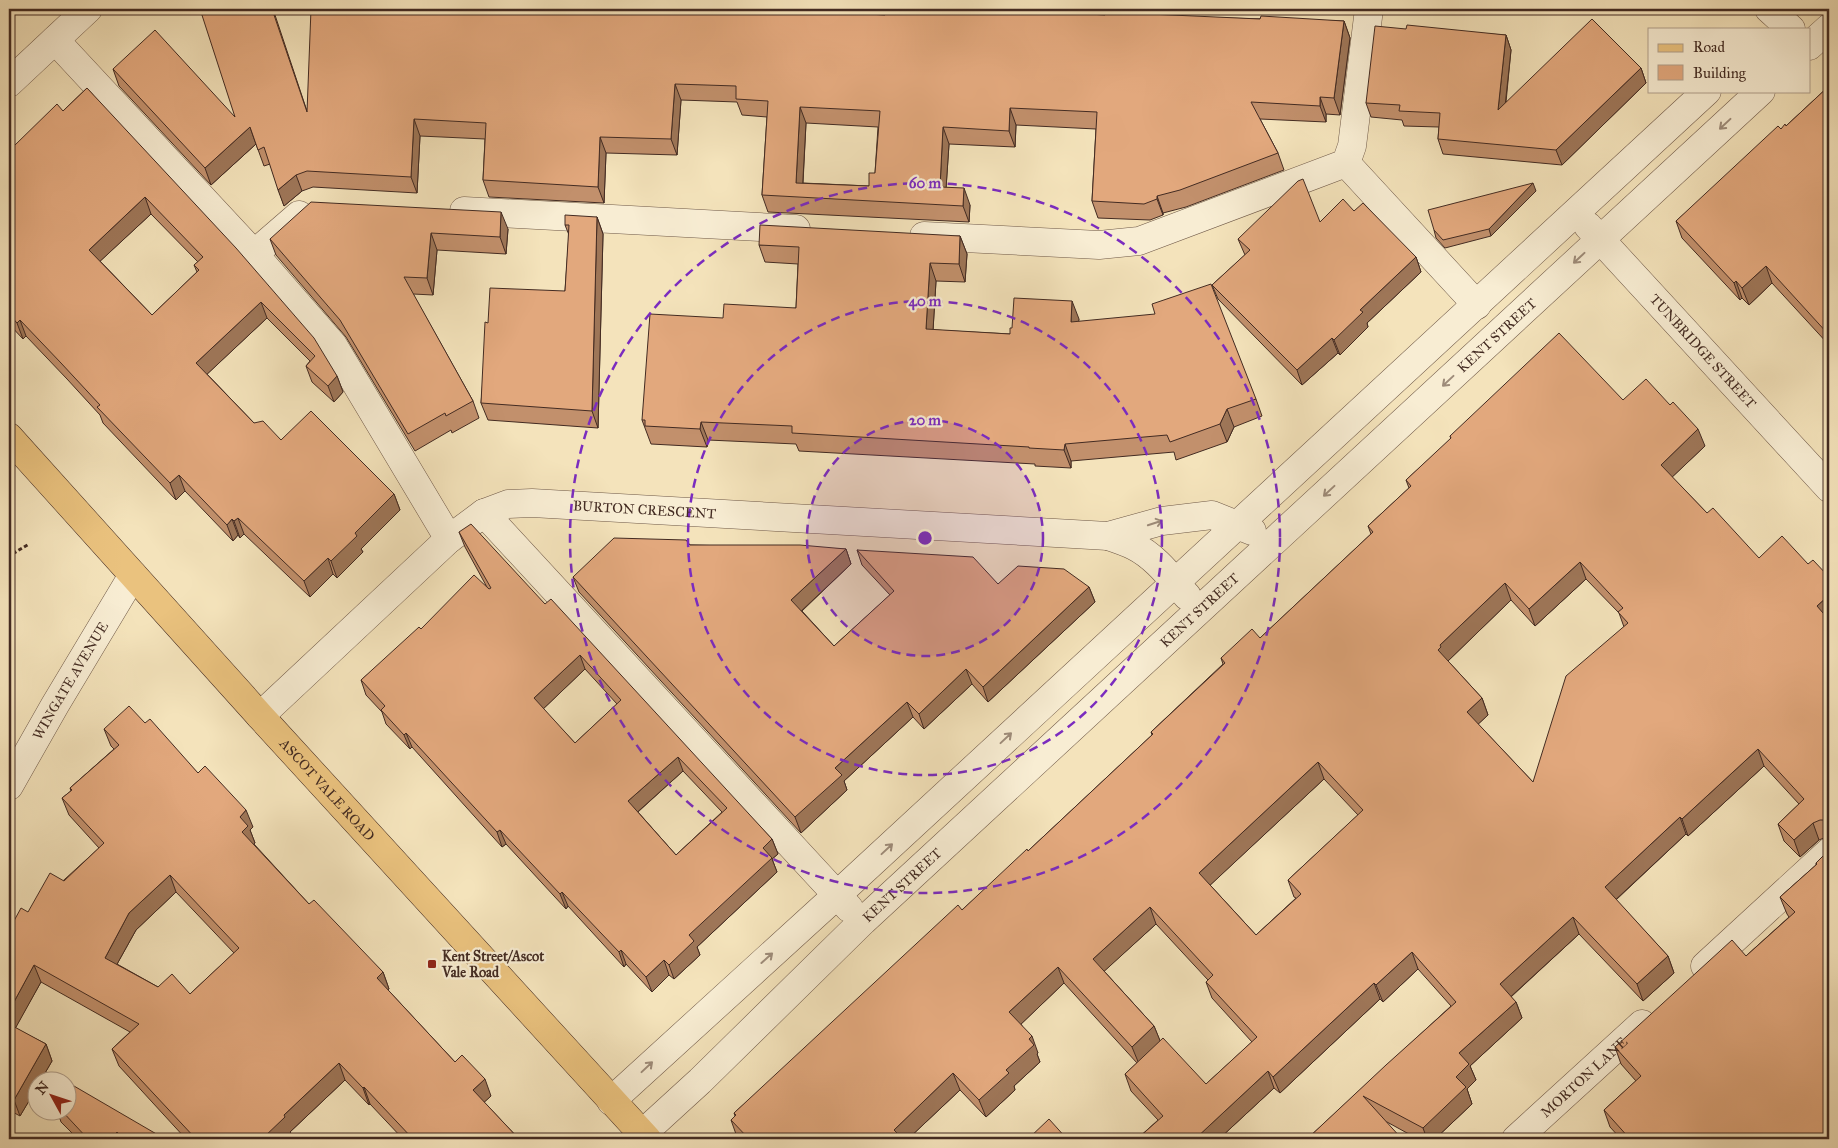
<svg xmlns="http://www.w3.org/2000/svg" width="1838" height="1148" viewBox="0 0 1838 1148" font-family="'IM FELL Great Primer',serif">
<rect width="100%" height="100%" fill="#f4e3bb"/>
<filter id="stains"><feTurbulence type="fractalNoise" baseFrequency=".004" numOctaves="4"/><feColorMatrix values="0 0 0 0 .2 0 0 0 0 .09 0 0 0 0 .02 0 0 0 .5 -.17"/></filter>
<radialGradient id="worn" r=".72"><stop offset=".6" stop-color="#630" stop-opacity="0"/><stop offset="1" stop-color="#630" stop-opacity=".3"/></radialGradient>
<g fill="none" stroke-linecap="round" stroke-linejoin="round">
<g stroke="#6f5948" stroke-width="29">
<g id="minor">
<polyline points="1769,9 1791,29"/>
<polyline points="55,40 254,254 333,345 449,539"/>
<polyline points="1809,46 1829,28"/>
<polyline points="9,83 88,9"/>
<polyline points="1346,163 1477,305"/>
<polyline points="464,211 796,229"/>
<path id="s1" d="M1588 226 1829 488"/>
<polyline points="924,236 1099,245 1139,241 1346,163 1352,146 1369,9"/>
<polyline points="254,254 299,215"/>
<polyline points="484,513 849,908"/>
<path d="M1108 536C1117 539 1126 542 1134 546 1156 557 1171 578 1187 596"/>
<path id="s2" d="M260 716 449 539 484 513 508 504 532 503 1108 536 1162 521 1212 515 1252 531"/>
<path id="s3" d="M9 786 55 705 133 575"/>
<polyline points="1705,966 1829,852"/>
<polyline points="611,1101 837,895 1707,91"/>
<path id="s4" d="M642 1134 700 1081 863 921 1761 91"/>
<path id="s5" d="M1516 1139 1642 1024"/>
</g>
</g>
<g stroke="#432b22" stroke-width="29">
<g id="major">
<path id="s6" d="M9 437 260 716 647 1139"/>
</g>
</g>
<polyline stroke="#432b22" stroke-width="3" stroke-dasharray="4 2.5" stroke-linecap="butt" points="9,559 14,553 29,544"/>
<use href="#minor" stroke="#f8edd3" stroke-width="28"/>
<use href="#major" stroke="#eac27e" stroke-width="28"/>
</g>
<g fill="#c2906c" stroke="#432b22" fill-rule="evenodd">
<path d="M273 9 307 111 800 9 801 10 885 15 917 13 1105 15 1344 21 1350 38 1340 115 1326 114V122L1260 119 1278 153 1284 170 1186 207 1163 213V215L1150 220 1098 218 1092 201 1096 129 1016 125 1015 147 949 144 946 188 970 205 969 222 768 212 762 195 767 117 742 115 737 102 681 100 677 155 606 153 604 203 489 197 483 180 485 139 420 136 417 193 313 187 302 191 284 206 270 164 264 166 256 144 211 185 119 86 113 69 235 117ZM806 123 878 127 875 173 869 186 803 183Z"/>
<polygon points="1406,29 1506,35 1511,50 1506,102 1641,68 1646,83 1562,165 1443,154 1438,139 1439,127 1404,126 1402,120 1371,117 1366,103"/>
<polygon points="1829,86 1829,345 1772,283 1749,305 1742,298 1740,300 1682,238 1676,221 1781,129 1786,126"/>
<path d="M87 88 337 376 343 392 334 402 312 382 306 366 310 361 267 318 207 374 254 423 281 440 394 494 400 510 361 549 363 552 337 578 333 574 310 597 244 534 240 538 238 535 233 541 185 491 176 500 103 423 100 415 67 379 26 336 23 339 9 324V141L14 146 63 111ZM151 214 198 262 194 265 197 272 152 315 100 261Z"/>
<polygon points="1536,191 1491,236 1445,248 1436,238 1434,230"/>
<polygon points="1354,211 1416,257 1421,272 1367,323 1368,327 1340,355 1338,353 1302,385 1218,299 1212,285 1245,255 1238,239 1320,222"/>
<polygon points="597,217 603,234 598,428 488,420 481,403 488,323 565,291 569,235 565,225"/>
<polygon points="508,229 506,254 437,250 433,295 413,294 473,401 479,418 452,433 451,430 415,451 346,337 276,255 270,239"/>
<polygon points="960,236 967,254 965,282 936,281 933,330 1010,334 1079,319 1078,321 1256,399 1262,416 1234,427 1227,442 1176,460 1174,452 1071,461 1071,468 1035,466 1035,464 799,451 796,444 708,440 707,447 651,444 642,420 723,318 796,308 798,264 765,262 759,245"/>
<path d="M1623 400 1705 446 1672 477 1707 513 1829 620V837H1826L1819 840 1800 857 1784 841 1778 824 1799 804 1764 766 1688 836 1686 834 1616 900 1668 956 1674 973 1643 1001 1579 934 1511 997 1516 1002 1522 1018 1470 1066 1476 1080 1467 1089 1472 1104 1435 1139H1418L1387 1122 1307 1139 1451 1006 1418 969 1383 1002 1380 999 1280 1093 1274 1088 1219 1139H1137L1158 1120 1131 1091 1125 1074 1137 1063 1064 983 1021 1024 1038 1053 1037 1054 1040 1062 1014 1086 1015 1090 986 1117 960 1090 908 1139H739L737 1137 731 1120 735 1116 734 1113 1028 851 1152 735 1151 732 1223 664 1221 658 1260 638 1371 534 1368 526 1409 488 1406 480 1451 439 1450 436ZM1586 579 1619 613 1624 627 1533 782 1478 724 1488 715 1482 698 1448 661 1511 600 1535 626ZM1324 779 1358 815 1288 880 1294 897 1296 898 1256 935 1210 885ZM1156 924 1208 980 1206 982 1212 998 1252 1042 1206 1084 1160 1041 1154 1026 1104 971Z"/>
<path d="M459 532 545 604 772 839 778 854 772 859 777 872 697 947 700 955 674 979 669 975 652 992 626 964 624 967 568 906 566 909 506 844 502 847 412 747 410 749 386 724 382 712 366 695 361 680 421 629 488 589 465 547ZM585 669 617 704 575 743 543 709ZM683 771 722 812 676 855 638 812Z"/>
<polygon points="690,545 846,549 851,564 802,611 834,646 890,595 862,565 857,550 998,584 1089,587 1095,602 988,702 972,684 924,729 913,717 844,781 847,790 801,833 579,592 573,577"/>
<path d="M145 723 198 773 253 827 250 830 255 843 254 844 309 904 383 972 389 989 388 990 455 1062 491 1096 484 1102 519 1139H403L370 1104 369 1105 345 1080 290 1132 291 1133 285 1139H186L119 1066 112 1049 130 1032 41 982 15 1028 46 1044 52 1061 20 1116 9 1110V930L99 848 69 815 62 798 71 791 70 788 114 749 111 746 104 729ZM176 892 234 953 190 994 158 987 117 964 136 930Z"/>
<polygon points="1829,850 1829,1139 1621,1139 1610,1127 1604,1110 1636,1081 1621,1064 1615,1047 1746,956 1789,917 1787,914 1780,897 1816,865 1816,863"/>
<polygon points="57,1110 68,1110 165,1139 78,1139 61,1122"/>
</g>
<g fill="#9e7658" stroke="#432b22">
<polygon points="1344,21 1350,38 1340,115 1334,98"/>
<polygon points="1506,35 1511,50 1503,125 1498,110"/>
<polygon points="1641,68 1646,83 1562,165 1556,150"/>
<polygon points="675,84 681,100 677,155 671,139"/>
<polygon points="1320,97 1326,114 1326,122 1320,106"/>
<polygon points="800,107 806,123 802,197 796,183"/>
<polygon points="1010,108 1016,125 1015,147 1009,131"/>
<polygon points="414,119 420,136 417,193 411,177"/>
<polygon points="250,127 256,144 211,185 205,168"/>
<polygon points="943,127 949,144 945,204 940,187"/>
<polygon points="600,137 606,153 604,203 598,187"/>
<polygon points="296,175 302,191 284,206 278,190"/>
<polygon points="1533,183 1536,191 1491,236 1489,229"/>
<polygon points="964,188 970,205 969,222 963,206"/>
<polygon points="1157,196 1163,213 1163,215 1157,199"/>
<polygon points="145,197 151,214 95,266 89,250"/>
<polygon points="501,212 508,229 506,254 500,237"/>
<polygon points="597,217 603,234 598,428 592,411"/>
<polygon points="431,233 437,250 433,295 427,278"/>
<polygon points="960,236 967,254 965,282 959,264"/>
<polygon points="1416,257 1421,272 1367,323 1368,327 1340,355 1334,340 1360,310"/>
<polygon points="930,263 936,281 932,347 926,329"/>
<polygon points="1766,266 1772,283 1749,305 1742,288"/>
<polygon points="1736,281 1742,298 1740,300 1734,283"/>
<polygon points="1072,301 1079,319 1077,339 1071,322"/>
<polygon points="261,302 267,318 202,379 196,363"/>
<polygon points="20,320 26,336 23,339 17,323"/>
<polygon points="1332,338 1338,353 1302,385 1297,370"/>
<polygon points="337,376 343,392 334,402 328,386"/>
<polygon points="1227,409 1234,427 1227,442 1220,424"/>
<polygon points="701,422 708,440 707,447 700,429"/>
<polygon points="1698,429 1705,446 1667,482 1661,465"/>
<polygon points="1065,444 1071,461 1071,468 1064,450"/>
<polygon points="179,475 185,491 176,500 170,483"/>
<polygon points="394,494 400,510 361,549 363,552 337,578 331,561 355,533"/>
<polygon points="238,518 244,534 240,538 234,521"/>
<polygon points="232,519 238,535 233,541 227,525"/>
<polygon points="846,549 851,564 797,615 791,600"/>
<polygon points="328,558 333,574 310,597 304,581"/>
<polygon points="1580,562 1586,579 1535,626 1529,609"/>
<polygon points="1505,583 1511,600 1447,662 1438,650 1440,645"/>
<polygon points="1089,587 1095,602 988,702 983,687"/>
<polygon points="1829,595 1829,617 1823,623 1817,606"/>
<polygon points="580,655 585,669 539,713 534,698"/>
<polygon points="966,669 972,684 924,729 919,714"/>
<polygon points="1482,698 1488,715 1473,729 1467,712"/>
<polygon points="907,702 913,717 844,781 847,790 801,833 795,817 835,768"/>
<polygon points="406,733 412,747 410,749 404,735"/>
<polygon points="1758,749 1764,766 1688,836 1682,819"/>
<polygon points="678,757 683,771 633,816 628,801"/>
<polygon points="1318,762 1324,779 1205,890 1199,873"/>
<polygon points="246,810 253,827 250,830 255,843 248,849 242,832 240,817"/>
<polygon points="1680,817 1686,834 1611,904 1605,887"/>
<polygon points="1813,823 1819,840 1800,857 1794,840"/>
<polygon points="500,830 506,844 502,847 497,832"/>
<polygon points="772,839 778,854 772,859 777,872 697,947 700,955 674,979 669,965 689,935 763,848"/>
<polygon points="170,875 176,892 136,930 111,975 105,958 129,913"/>
<polygon points="562,892 568,906 566,909 560,894"/>
<polygon points="1150,907 1156,924 1099,976 1093,959"/>
<polygon points="1573,917 1579,934 1506,1001 1500,984"/>
<polygon points="621,950 626,964 624,967 619,952"/>
<polygon points="1412,952 1418,969 1383,1002 1376,985"/>
<polygon points="1668,956 1674,973 1643,1001 1637,984"/>
<polygon points="664,960 669,975 652,992 646,977"/>
<polygon points="34,965 41,982 10,1038 9,1036 9,1011"/>
<polygon points="1058,967 1064,983 1016,1029 1009,1012"/>
<polygon points="383,972 389,989 383,995 377,978"/>
<polygon points="1374,983 1380,999 1280,1093 1273,1077"/>
<polygon points="1516,1002 1522,1018 1470,1066 1476,1080 1467,1089 1472,1104 1435,1139 1427,1139 1423,1128 1456,1077 1459,1053"/>
<polygon points="1154,1026 1161,1043 1139,1064 1132,1047"/>
<polygon points="1032,1036 1038,1053 1037,1054 1040,1062 1014,1086 1015,1090 986,1117 979,1100 1006,1070 1029,1039"/>
<polygon points="46,1044 52,1061 41,1080 38,1080 38,1086 20,1116 14,1100"/>
<polygon points="339,1063 345,1080 290,1132 291,1133 285,1139 262,1139 284,1115"/>
<polygon points="1268,1071 1274,1088 1219,1139 1195,1139"/>
<polygon points="953,1073 960,1090 908,1139 897,1139 894,1130"/>
<polygon points="485,1079 491,1096 479,1107 473,1090"/>
<polygon points="364,1087 370,1104 369,1105 363,1088"/>
<polygon points="1829,1130 1829,1139 1819,1139"/>
<polygon points="117,1132 120,1139 110,1139"/>
</g>
<g fill="#e2a87d" stroke="#432b22" fill-rule="evenodd">
<path d="M200 9H272L307 112 311 9H798V10L885 15V12L917 13V9H1006L1105 15V12L1260 19 1261 16 1344 21 1334 98 1320 97V106L1251 102 1278 153 1180 190 1157 196V199L1144 204 1092 201 1097 112 1010 108 1009 131 943 127 940 187 964 188 963 206 762 195 768 101 736 99V86L675 84 671 139 600 137 598 187 483 180 486 123 414 119 411 177 307 171 296 175 278 190 264 147 258 150 250 127 205 168 113 69 155 30 235 117ZM800 107 880 111 875 173H869V186L796 183Z"/>
<polygon points="1592,19 1641,68 1556,150 1438,139 1440,113 1399,111 1400,105 1366,103 1375,26 1406,29 1407,25 1506,35 1498,110"/>
<polygon points="1829,86 1829,335 1766,266 1742,288 1736,281 1734,283 1676,221 1778,126 1781,129 1785,124 1786,126"/>
<path d="M87 88 236 248 314 338 337 376 328 386 306 366 315 356 261 302 196 363 254 423 263 421 281 440 311 411 394 494 355 533 357 536 331 561 328 558 304 581 238 518 234 521 232 519 227 525 179 475 170 483 97 407 100 405 61 363 20 320 17 323 9 314V141L14 146 57 104 63 111ZM145 197 203 257 194 265 199 270 152 315 89 250Z"/>
<polygon points="1303,179 1320,222 1343,199 1354,211 1363,203 1416,257 1360,310 1363,312 1334,340 1332,338 1297,370 1212,285 1250,250 1238,239 1298,181"/>
<polygon points="1533,183 1489,229 1443,240 1434,230 1428,210"/>
<polygon points="311,202 501,212 500,237 431,233 427,278 404,277 473,401 446,416 445,413 408,434 340,320 270,239"/>
<polygon points="565,215 597,217 592,411 481,403 485,322 488,323 490,288 565,291 569,225 565,225"/>
<polygon points="760,225 960,236 959,264 930,263 926,329 1010,334 1010,328 1012,328 1014,298 1072,301 1071,322 1155,314 1152,304 1211,284 1256,399 1227,409 1220,424 1170,442 1167,435 1065,444 1064,450 1029,448 1029,447 792,433 792,426 701,422 700,429 645,426 645,420 642,420 650,314 723,318 724,304 796,308 799,247 759,245"/>
<path d="M1559 333 1623 400 1646 379 1670 405 1673 402 1698 429 1661 465 1707 513 1713 508 1759 558 1782 536 1808 564 1813 560 1829 577V595L1817 606 1829 620V822L1827 820H1820L1813 823 1794 840 1778 824 1804 799 1758 749 1682 819 1680 817 1605 887 1668 956 1637 984 1573 917 1500 984 1516 1002 1459 1053 1469 1064 1456 1077 1466 1087 1423 1128 1363 1096 1402 1139H1307L1386 1065 1456 1002 1412 952 1376 985 1374 983 1273 1077 1268 1071 1195 1139H1137L1163 1116 1125 1074 1163 1038 1206 1084 1257 1037 1206 982 1213 975 1150 907 1093 959 1154 1026 1132 1047 1058 967 1009 1012 1032 1036 1029 1039 1034 1045 1006 1070 1009 1073 979 1100 953 1073 894 1130 903 1139H749L731 1120 736 1115 734 1113 958 905 962 910 1027 849 1028 851 1153 734 1151 732 1225 663 1221 658 1252 629 1260 638 1373 532 1368 526 1411 486 1406 480 1451 438 1450 436ZM1580 562 1623 608 1618 612 1628 623 1566 676 1533 782 1467 712 1482 698 1438 650 1441 647 1440 645 1505 583 1529 609ZM1318 762 1363 810 1288 880 1301 894 1256 935 1199 873Z"/>
<path d="M471 524 545 604 551 599 772 839 763 848 772 858 689 935 694 941 669 965 664 960 646 977 621 950 619 952 562 892 560 894 500 830 497 832 406 733 404 735 381 710 385 706 361 680 419 627 421 629 474 575 489 589 491 588 459 532ZM580 655 621 700 575 743 534 698ZM678 757 727 808 676 855 628 801Z"/>
<polygon points="614,538 686,540 690,545 800,545 846,549 791,600 834,646 894,591 857,550 973,557 998,584 1018,566 1064,569 1089,587 983,687 966,669 919,714 907,702 835,768 842,775 795,817 573,577"/>
<path d="M129 706 145 723 150 719 198 773 205 766 246 810 240 817 248 826 242 832 309 904 314 900 383 972 377 978 455 1062 462 1055 485 1079 473 1090 519 1139H413L364 1087 363 1088 339 1063 284 1115 285 1117 262 1139H196L112 1049 139 1024 34 965 9 1011V930L21 908 28 912 50 873 64 881 104 843 62 798 72 790 70 788 119 745 104 729ZM170 875 239 948 190 994 172 974 158 987 105 958 129 913Z"/>
<polygon points="1829,850 1829,1130 1819,1139 1630,1139 1604,1110 1641,1076 1615,1047 1732,940 1746,956 1795,912 1780,897 1817,864 1816,863"/>
<polygon points="9,1024 46,1044 14,1100 9,1097"/>
<polygon points="74,1086 165,1139 124,1139 117,1132 110,1139 88,1139 61,1110 68,1110 68,1093"/>
<polygon points="1049,1119 1067,1139 1028,1139"/>
</g>
<defs><path id="oneway-shaft" d="M-6 0H5M1.5-3L5.5 0L1.5 3" fill="none" stroke-width="1.6" stroke-linecap="round" stroke-linejoin="round" transform="scale(1.25)"/></defs>
<g stroke="#9e8c7a">
<use href="#oneway-shaft" transform="translate(1725 124) rotate(137)"/>
<use href="#oneway-shaft" transform="translate(1579 258) rotate(137)"/>
<use href="#oneway-shaft" transform="translate(1448 381) rotate(137)"/>
<use href="#oneway-shaft" transform="translate(1329 491) rotate(137)"/>
<use href="#oneway-shaft" transform="translate(1155 523) rotate(-18)"/>
<use href="#oneway-shaft" transform="translate(1006 738) rotate(-43)"/>
<use href="#oneway-shaft" transform="translate(887 849) rotate(-43)"/>
<use href="#oneway-shaft" transform="translate(767 958) rotate(-42)"/>
<use href="#oneway-shaft" transform="translate(647 1067) rotate(-43)"/>
</g>
<circle cx="925" cy="538" r="118" fill="#7b2cbf" fill-opacity=".12"/>
<g fill="none" stroke="#7b2cbf" stroke-width="2.5" stroke-dasharray="9 6">
<circle cx="925" cy="538" r="118"/>
<circle cx="925" cy="538" r="237"/>
<circle cx="925" cy="538" r="355"/>
</g>
<rect fill="#8f2418" stroke="#f8edd3" stroke-width="2" x="427" y="959" width="10" height="10" rx="2.5"/>
<g text-anchor="middle" stroke-width="4.5" stroke-linejoin="round" paint-order="stroke">
<g font-size="14" fill="#432b22" stroke="#f8edd3">
<text dy="5" stroke="none"><textPath href="#s4" startOffset="1170">KENT STREET</textPath></text>
<text dy="5" stroke="none"><textPath href="#s1" startOffset="170">TUNBRIDGE STREET</textPath></text>
<text dy="5" stroke="none"><textPath href="#s2" startOffset="465">BURTON CRESCENT</textPath></text>
<text dy="5" stroke="none"><textPath href="#s4" startOffset="765">KENT STREET</textPath></text>
<text dy="5" stroke="none"><textPath href="#s3" startOffset="122">WINGATE AVENUE</textPath></text>
<text dy="5" stroke="none"><textPath href="#s6" startOffset="475">ASCOT VALE ROAD</textPath></text>
<text dy="5" stroke="none"><textPath href="#s4" startOffset="360">KENT STREET</textPath></text>
<text dy="5" stroke="none"><textPath href="#s5" startOffset="92">MORTON LANE</textPath></text>
</g>
<g font-size="14" font-weight="bold" fill="#432b22" stroke="#f8edd3" text-anchor="start">
<text x="442" y="961">Kent Street/Ascot<tspan x="442" dy="16">Vale Road</tspan></text>
</g>
</g>
<circle cx="925" cy="538" r="8" fill="#7b2cbf" stroke="#f8edd3" stroke-width="2.5"/>
<g font-size="15" text-anchor="middle" font-weight="bold" fill="#7b2cbf" stroke="#f8edd3" stroke-width="4.5" stroke-linejoin="round" paint-order="stroke">
<text x="925" y="188">60 m</text>
<text x="925" y="306">40 m</text>
<text x="925" y="425">20 m</text>
</g>
<rect width="1838" height="1148" fill="none" stroke="#f4e3bb" stroke-width="30"/>
<rect x="10" y="10" width="1818" height="1128" fill="none" stroke="#432b22" stroke-width="2.5"/>
<rect x="15" y="15" width="1808" height="1118" fill="none" stroke="#432b22"/>
<rect x="1648" y="28" width="162" height="65" fill="#f8edd3" stroke="#b09f8c"/>
<rect x="1658" y="44" width="25" height="8" fill="#eac27e" stroke="#b09f8c"/>
<text x="1693" y="52" font-size="15" fill="#432b22">Road</text>
<rect x="1658" y="65" width="25" height="15" fill="#e2a87d" stroke="#b09f8c"/>
<text x="1693" y="78" font-size="15" fill="#432b22">Building</text>
<g transform="translate(52 1096) rotate(310)"><circle r="24" fill="#f8edd3" stroke="#b09f8c"/>
<path d="M0-4L9 19L0 12L-9 19Z" fill="#8f2418"/>
<text y="-8" font-size="14" font-weight="bold" text-anchor="middle" fill="#432b22">N</text>
</g>
<rect width="100%" height="100%" filter="url(#stains)"/>
<rect width="100%" height="100%" fill="url(#worn)"/>
</svg>
